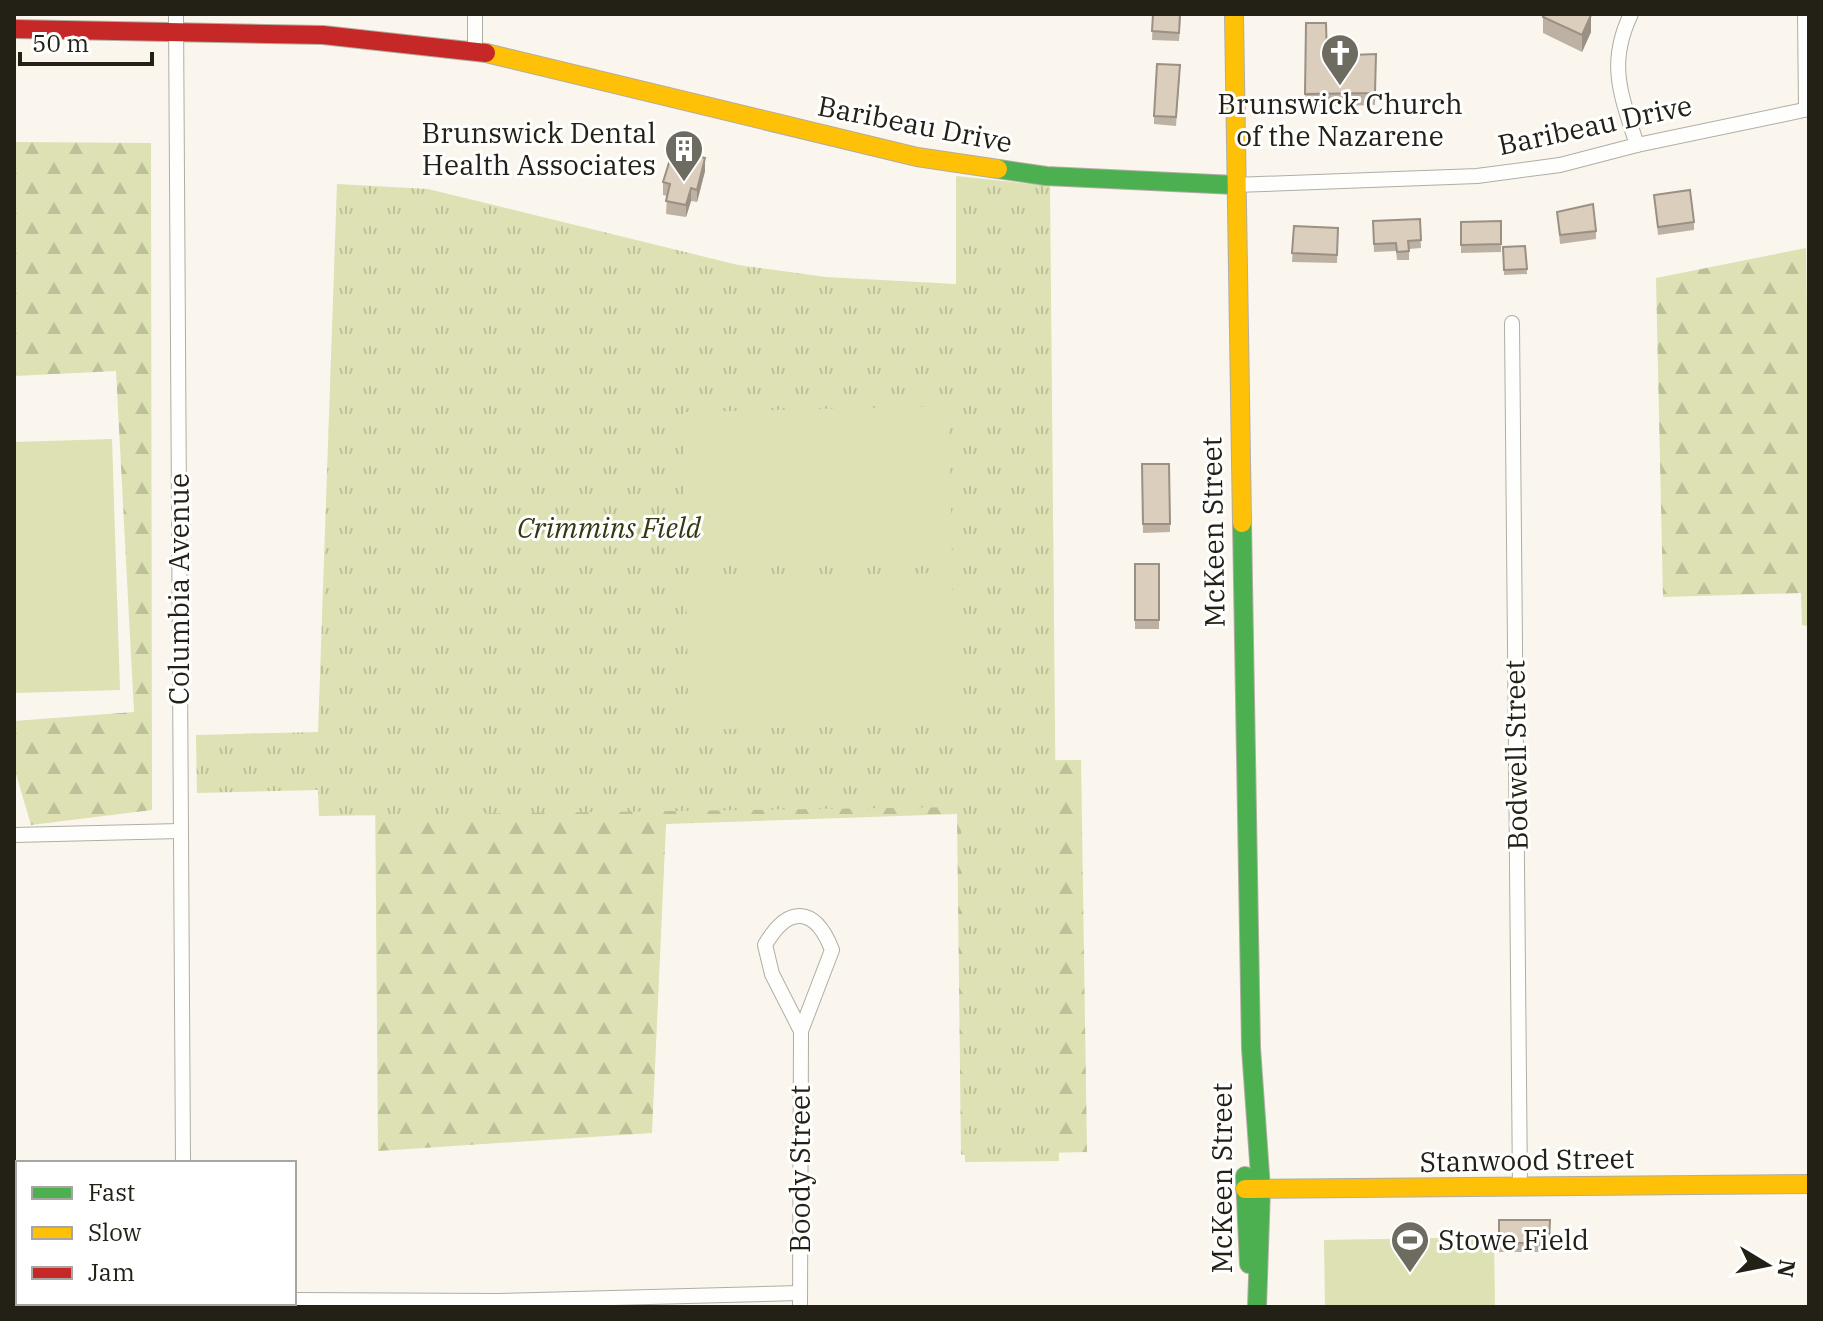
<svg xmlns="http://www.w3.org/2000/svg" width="1823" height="1321" viewBox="0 0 1823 1321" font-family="'IBM Plex Serif',serif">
<defs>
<pattern id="forest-firs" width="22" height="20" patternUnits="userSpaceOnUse" patternTransform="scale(2)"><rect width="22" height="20" fill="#dde1b3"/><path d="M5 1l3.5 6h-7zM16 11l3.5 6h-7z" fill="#bdc199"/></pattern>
<pattern id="park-tufts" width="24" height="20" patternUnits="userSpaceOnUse" patternTransform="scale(2)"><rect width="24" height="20" fill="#dde1b3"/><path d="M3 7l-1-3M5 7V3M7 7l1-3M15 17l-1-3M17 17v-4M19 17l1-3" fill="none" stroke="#bdc199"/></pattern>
</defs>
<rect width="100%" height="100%" fill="#faf6ed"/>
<g fill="url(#forest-firs)">
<polygon points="14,142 151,143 152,810 31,825 14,767 14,721 134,712 116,371 14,376"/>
<path d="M1806 248C1808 370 1809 498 1809 626L1802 625 1801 593 1663 597 1656 278Z"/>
<polygon points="1081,760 1087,1152 961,1155 957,814 666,824 652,1133 378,1151 375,784 658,764"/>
</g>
<polygon fill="url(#park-tufts)" points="956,176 1050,186 1059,1161 965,1162 961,807 319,816 318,790 197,793 196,735 318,732 337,184 428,189 738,265 826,277 956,284"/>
<g fill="#dde1b3">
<polygon points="949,406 952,558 686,563 683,412"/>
<polygon points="112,439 120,690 14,693 14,442"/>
<polygon points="952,573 955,724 689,730 686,578"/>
<polygon points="1494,1237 1495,1307 1325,1307 1324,1240"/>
</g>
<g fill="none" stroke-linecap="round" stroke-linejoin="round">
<g stroke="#b0ada4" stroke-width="16">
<g id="street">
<polyline points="176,14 183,1163"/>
<polyline points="475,14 475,51"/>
<path d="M1631 14C1607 64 1621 95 1637 145"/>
<polyline points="1805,14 1806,109"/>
<polyline points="1235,185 1477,176 1560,165 1637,145 1809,109"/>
<polyline points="1512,323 1520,1188"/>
<polyline points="14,835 180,831"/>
<polyline points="294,1300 496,1301 800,1293"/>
<polyline points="14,1303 18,1303"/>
<polyline points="184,1303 185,1307"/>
<path d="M800 1307 801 1031 832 950C815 906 788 905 765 945L772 974 801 1031"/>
</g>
</g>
<g stroke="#b0ada4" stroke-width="20">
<g id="fast">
<polyline points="998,169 1046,176 1235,185"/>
<polyline points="1242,523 1251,1048 1261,1189 1257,1307"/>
<polyline points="1245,1176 1249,1264"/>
</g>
</g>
<g stroke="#b0ada4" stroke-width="20">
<g id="slow">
<polyline points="1234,14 1242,523"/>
<polyline points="486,53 917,157 998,169"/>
<polyline points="1245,1189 1809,1184"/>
</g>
</g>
<g stroke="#b0ada4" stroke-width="20">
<polyline id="jam" points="14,29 323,35 486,53"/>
</g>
<use href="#street" stroke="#fefefc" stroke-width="14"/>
<use href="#fast" stroke="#4caf50" stroke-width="18"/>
<use href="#slow" stroke="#ffc107" stroke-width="18"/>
<use href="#jam" stroke="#c62828" stroke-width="18"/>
</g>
<g fill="#bdb1a3">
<polygon points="1153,14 1181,14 1179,41 1152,40"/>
<polygon points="1543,17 1591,32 1582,52 1543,33"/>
<polygon points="1306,23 1327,56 1376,54 1375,105 1305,107"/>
<polygon points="1180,74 1176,126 1154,124 1154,116"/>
<polygon points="705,171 697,202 691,201 686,217 666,214 667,196 663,195 663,182"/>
<polygon points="1654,195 1694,222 1694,230 1658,235"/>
<polygon points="1557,212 1596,231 1596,239 1560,244"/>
<polygon points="1420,219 1421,248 1409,249 1409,260 1397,260 1396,251 1374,252 1373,221"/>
<polygon points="1501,221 1501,252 1461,253 1461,222"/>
<polygon points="1294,226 1338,228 1337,263 1292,262"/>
<polygon points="1525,246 1527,274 1504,275 1503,247"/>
<polygon points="1142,464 1169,464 1170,532 1143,533"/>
<rect x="1135" y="564" width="24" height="65"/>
<polygon points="1499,1220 1550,1220 1549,1252 1499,1252"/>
</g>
<g fill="#9a9084">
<polygon points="1591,15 1591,32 1582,52 1582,35"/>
<polygon points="705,158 705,171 697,202 697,190"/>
<polygon points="691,188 691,201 686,217 686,205"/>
</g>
<g fill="#dccebd" stroke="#9a9084" stroke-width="2">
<polygon points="1153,14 1180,14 1179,33 1152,31"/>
<polygon points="1544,14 1588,14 1591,15 1582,35 1543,17"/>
<polygon points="1306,23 1326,23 1327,56 1376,54 1375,93 1305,94"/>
<polygon points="1157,64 1180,65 1176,117 1154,116"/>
<polygon points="673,150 705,158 697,190 691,188 686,205 666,201 670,184 663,182"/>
<polygon points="1690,190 1694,222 1658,227 1654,195"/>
<polygon points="1593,204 1596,231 1560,235 1557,212"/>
<polygon points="1420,219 1421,240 1408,241 1409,251 1397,252 1396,243 1374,244 1373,221"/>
<polygon points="1501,221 1501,244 1461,245 1461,222"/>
<polygon points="1294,226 1338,228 1337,255 1292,253"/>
<polygon points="1525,246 1527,269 1504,270 1503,247"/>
<polygon points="1142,464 1169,464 1170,524 1143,524"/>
<rect x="1135" y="564" width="24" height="56"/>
<polygon points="1499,1220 1550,1220 1549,1243 1499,1243"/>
</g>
<defs>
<g id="church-pin" transform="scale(2)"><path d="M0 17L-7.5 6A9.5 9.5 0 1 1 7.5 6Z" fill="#6e6b61" stroke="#fff"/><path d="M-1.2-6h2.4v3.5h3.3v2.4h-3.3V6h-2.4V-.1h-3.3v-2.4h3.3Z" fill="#fff"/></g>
<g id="building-pin" transform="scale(2)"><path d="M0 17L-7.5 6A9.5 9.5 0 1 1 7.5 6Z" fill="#6e6b61" stroke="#fff"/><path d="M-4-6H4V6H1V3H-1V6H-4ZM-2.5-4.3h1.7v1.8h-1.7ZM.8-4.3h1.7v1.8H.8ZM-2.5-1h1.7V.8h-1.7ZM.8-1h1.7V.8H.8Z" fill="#fff"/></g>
<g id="stadium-pin" transform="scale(2)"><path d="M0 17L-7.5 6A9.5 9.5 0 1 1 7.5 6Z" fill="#6e6b61" stroke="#fff"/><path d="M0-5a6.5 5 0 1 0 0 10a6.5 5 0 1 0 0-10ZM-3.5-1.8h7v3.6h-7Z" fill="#fff"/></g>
</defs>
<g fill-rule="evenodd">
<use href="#church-pin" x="1340" y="53"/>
<use href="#building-pin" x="684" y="149"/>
<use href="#stadium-pin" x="1410" y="1240"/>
</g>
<g text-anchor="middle" stroke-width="6" stroke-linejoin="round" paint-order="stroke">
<g font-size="28" fill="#232016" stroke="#fff">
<text x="1340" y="114">Brunswick Church<tspan x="1340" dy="32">of the Nazarene</tspan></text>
<text x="656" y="143" text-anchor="end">Brunswick Dental<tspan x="656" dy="32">Health Associates</tspan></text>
<text x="1438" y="1250" text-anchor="start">Stowe Field</text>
</g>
<g font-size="28" fill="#232016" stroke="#fff">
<text transform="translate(915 124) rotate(11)" y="10">Baribeau Drive</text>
<text transform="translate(1595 125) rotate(-12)" y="10">Baribeau Drive</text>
<text transform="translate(1213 532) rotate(-91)" y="10">McKeen Street</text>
<text transform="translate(179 589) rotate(-90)" y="10">Columbia Avenue</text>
<text transform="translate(1516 755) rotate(-91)" y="10">Bodwell Street</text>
<text transform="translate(1527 1160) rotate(-1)" y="10">Stanwood Street</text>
<text transform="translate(800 1169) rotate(-90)" y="10">Boody Street</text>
<text transform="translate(1222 1178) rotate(-90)" y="10">McKeen Street</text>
</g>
<g font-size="28" font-style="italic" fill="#333810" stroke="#fff">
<text x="609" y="538">Crimmins Field</text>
</g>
</g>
<rect width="1823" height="1321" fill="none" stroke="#232016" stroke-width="32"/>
<rect x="16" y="1161" width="280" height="144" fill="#ffffff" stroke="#a7a6a2" stroke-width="2"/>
<rect x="32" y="1187" width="40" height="12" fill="#4caf50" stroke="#a7a6a2" stroke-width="2"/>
<text x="88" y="1201" font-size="24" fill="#232016">Fast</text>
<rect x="32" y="1227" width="40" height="12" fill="#ffc107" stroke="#a7a6a2" stroke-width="2"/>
<text x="88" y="1241" font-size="24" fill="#232016">Slow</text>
<rect x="32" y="1267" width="40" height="12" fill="#c62828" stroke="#a7a6a2" stroke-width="2"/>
<text x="88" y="1281" font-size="24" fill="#232016">Jam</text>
<g transform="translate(1767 1265) rotate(100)" stroke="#ffffff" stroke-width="6" paint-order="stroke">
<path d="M0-6L14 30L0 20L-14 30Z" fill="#232016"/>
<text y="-12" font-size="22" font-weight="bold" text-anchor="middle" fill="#232016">N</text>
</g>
<path d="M20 52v12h132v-12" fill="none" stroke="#232016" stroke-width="4"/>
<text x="32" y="52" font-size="24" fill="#232016" stroke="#ffffff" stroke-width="6" paint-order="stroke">50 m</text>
</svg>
